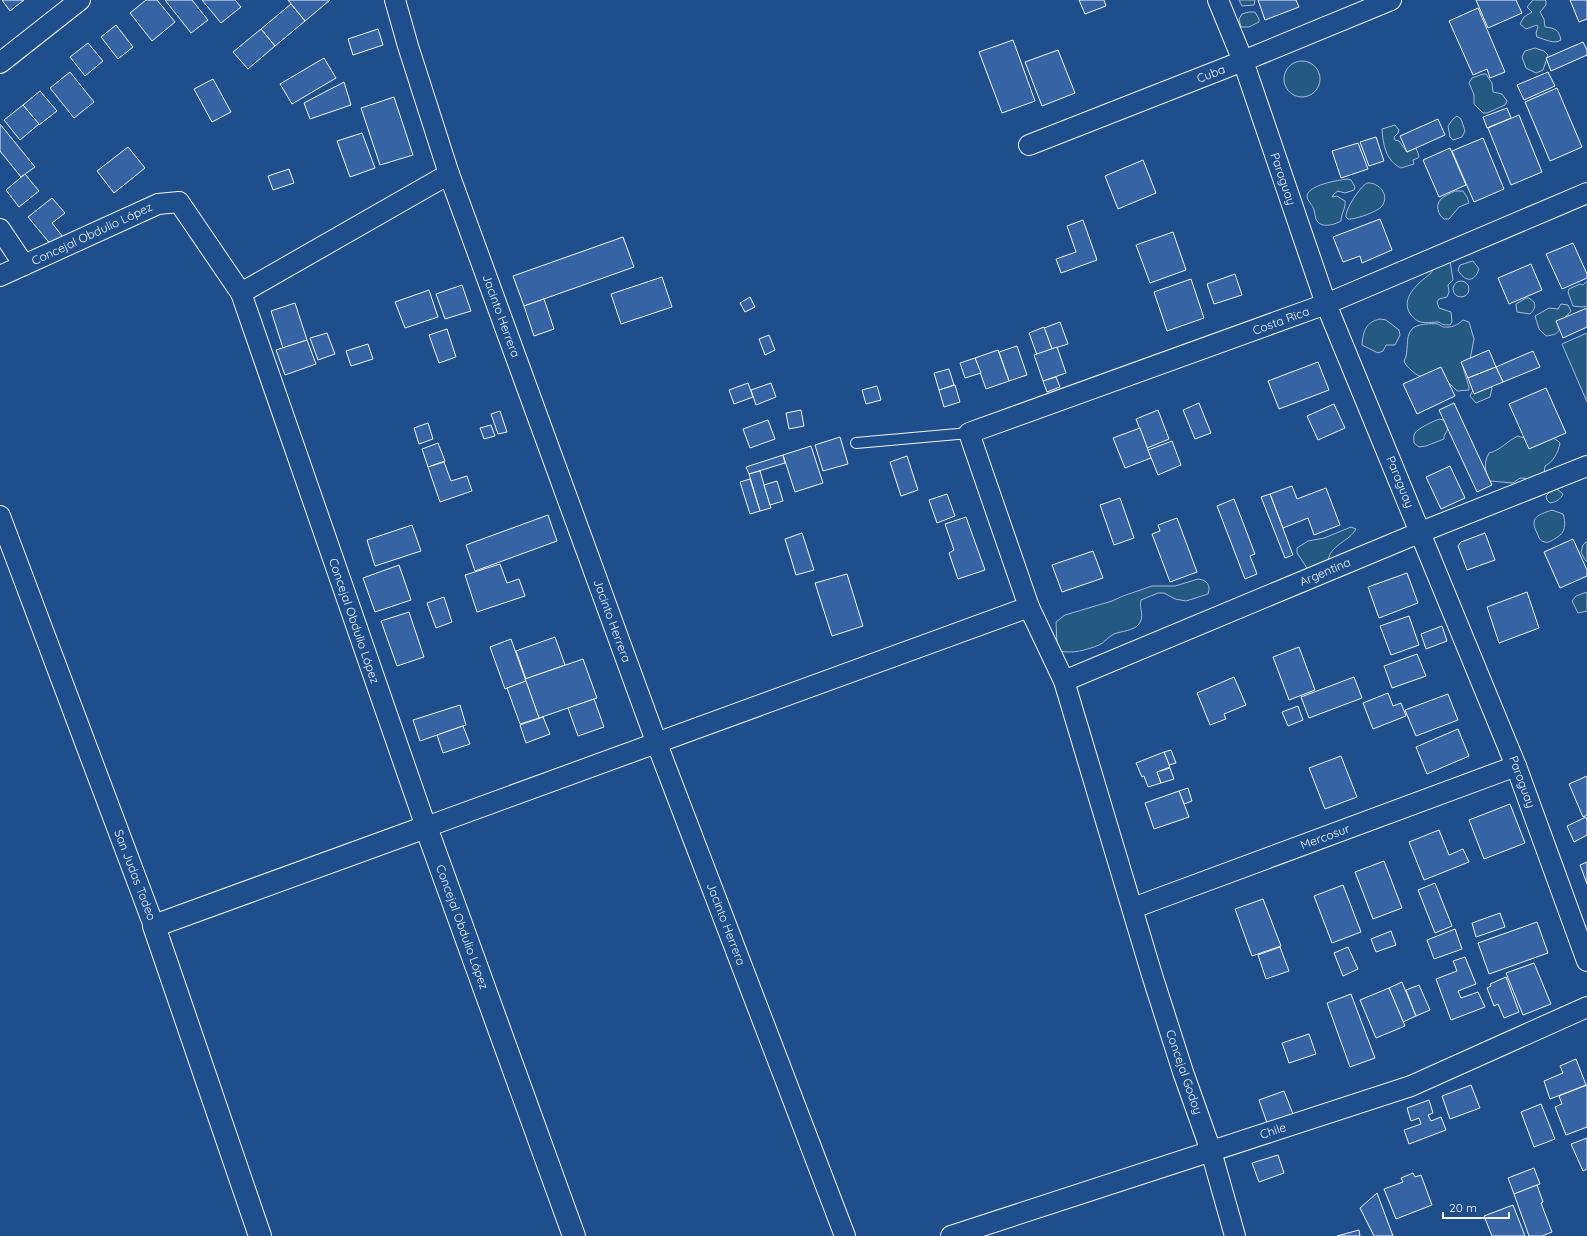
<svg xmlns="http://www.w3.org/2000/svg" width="1587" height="1236" viewBox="0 0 1587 1236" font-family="Quicksand,sans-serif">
<rect width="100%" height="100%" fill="#1f4e8c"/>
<g fill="#245a82" stroke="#a8bbd7">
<polygon points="1239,0 1255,0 1254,5 1242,6"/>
<path d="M1533 0H1545L1546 1V5L1540 12 1544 19 1545 27C1555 28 1559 30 1561 40 1554 45 1545 39 1537 37L1536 33 1538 27 1537 25 1526 29 1520 24 1524 17 1532 12 1527 7Z"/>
<polygon points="1249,12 1255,12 1259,19 1259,22 1249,27 1241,27 1239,19 1242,14"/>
<polygon points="1535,48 1544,51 1548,55 1543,70 1536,73 1526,68 1522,57 1525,51"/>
<circle cx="1302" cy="79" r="18"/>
<polygon points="1483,74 1486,74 1492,83 1493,92 1502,94 1507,101 1505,105 1487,113 1483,113 1474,104 1474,95 1469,83 1472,78"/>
<polygon points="1457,116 1461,119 1465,131 1462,137 1453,140 1450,137 1448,126 1453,119"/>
<path d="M1395 125 1399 130 1398 133 1394 137 1395 140 1399 141 1407 152 1416 148 1419 156 1418 158 1413 160 1414 164 1401 168C1386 161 1383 145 1382 129Z"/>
<path d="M1348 179 1351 180 1355 187 1354 190 1345 193 1338 191 1334 194 1332 197 1337 196 1345 201C1346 208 1341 214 1341 221 1334 225 1320 229 1316 219 1315 216 1315 213 1314 210 1313 205 1307 201 1307 196 1308 185 1338 180 1348 179Z"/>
<path d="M1367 183C1379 182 1390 195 1382 206 1379 211 1355 220 1348 219L1346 217C1345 209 1360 187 1367 183Z"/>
<path d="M1455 191H1463L1467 197 1469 203 1459 207 1449 219H1444C1438 215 1435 205 1441 199 1444 196 1451 193 1455 191Z"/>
<path d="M1450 261 1453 280 1448 285 1449 292 1447 297 1439 299 1437 302 1439 308 1451 312 1452 322 1450 325C1445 325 1443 325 1439 322 1433 322 1424 324 1418 321 1415 320 1413 317 1411 315 1399 299 1418 283 1430 274L1433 270 1434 265Z"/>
<path d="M1473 261 1479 269C1474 284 1464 281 1458 270L1460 265Z"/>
<circle cx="1461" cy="289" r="8"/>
<polygon points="1587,281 1587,306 1582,307 1573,306 1568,292 1569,289 1580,284 1583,285"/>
<path d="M1526 298H1529L1534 302C1536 307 1534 310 1530 314L1517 312 1516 304Z"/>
<path d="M1561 304 1568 305 1571 311C1569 314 1565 316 1564 319 1556 329 1564 334 1546 336L1539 329 1535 316 1549 308 1558 309Z"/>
<path d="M1380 319 1386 320 1399 330 1400 335 1395 345H1386L1383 351 1378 353 1362 345C1363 331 1366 322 1380 319Z"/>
<path d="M1463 320 1469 322 1474 339 1470 360 1462 364 1469 387V390L1457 391 1443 377C1431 377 1421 380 1412 371 1408 367 1406 366 1404 361 1410 351 1404 338 1412 329 1416 324 1432 323 1438 324 1440 325 1442 327 1444 327 1451 328 1458 325 1463 320Z"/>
<polygon points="1587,333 1587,402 1562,344"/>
<polygon points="1490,386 1492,388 1490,397 1476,403 1470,396 1473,390"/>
<path d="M1440 419 1445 421 1448 429 1444 436V439L1426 446 1419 447 1414 443C1414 439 1413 436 1415 433 1417 429 1435 420 1440 419Z"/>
<path d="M1518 436C1531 442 1550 431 1560 443 1558 453 1553 462 1545 466L1544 474 1533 479 1520 478 1513 483 1490 481C1485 470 1483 464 1489 453 1501 450 1507 441 1518 436Z"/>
<path d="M1557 489 1563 494C1561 499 1556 502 1550 503L1547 500 1546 496 1550 492Z"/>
<path d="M1552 510 1563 514C1566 523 1566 533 1556 538 1552 540 1550 543 1545 542 1539 541 1539 537 1537 533 1529 517 1538 515 1552 510Z"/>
<path d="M1351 527 1356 529C1349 542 1329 545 1328 562L1313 577 1297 553V548L1308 541 1324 538Z"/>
<polygon points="1587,541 1587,562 1585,560 1581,552 1583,545"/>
<path d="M1198 579C1207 580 1211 585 1208 594L1186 601 1175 599 1164 593H1158L1141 600C1139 609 1145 616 1139 624 1134 631 1121 631 1114 634 1108 637 1104 643 1099 645 1087 650 1072 654 1059 651L1057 645 1056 622 1065 615 1112 601 1123 596 1152 586H1175Z"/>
<polygon points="1587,592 1587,611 1578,613 1572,601 1576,596"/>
</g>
<g fill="#3563a3" stroke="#f2f6ff">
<polygon points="2,0 24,0 10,11"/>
<polygon points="146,0 157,0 175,22 152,41 130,13"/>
<polygon points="165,0 192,0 208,20 191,33"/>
<polygon points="202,0 235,0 241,7 221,23"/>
<polygon points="288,0 330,0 305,21"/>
<polygon points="1079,0 1104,0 1106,6 1085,14"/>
<polygon points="1258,0 1296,0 1299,7 1265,20"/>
<polygon points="1476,0 1516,0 1522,13 1488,28"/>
<polygon points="1570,0 1587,0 1587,19 1579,22"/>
<polygon points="291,4 305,21 275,46 261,29"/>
<polygon points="1478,8 1505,72 1490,78 1487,69 1473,75 1449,21"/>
<polygon points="116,25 133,47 118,59 101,37"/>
<polygon points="261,29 275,46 248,69 233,52"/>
<polygon points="378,29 383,45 353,55 348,39"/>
<polygon points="1013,40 1035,101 1002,113 979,52"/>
<polygon points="1583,42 1587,50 1587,55 1551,71 1546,58"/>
<polygon points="88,43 103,61 85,76 70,57"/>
<polygon points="1058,50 1075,93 1042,106 1025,62"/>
<polygon points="324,58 336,78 292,104 280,84"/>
<polygon points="70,72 94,102 74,118 50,88"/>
<polygon points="1548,72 1555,86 1524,100 1517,85"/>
<polygon points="213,79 231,112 212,122 194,89"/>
<polygon points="344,82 351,105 310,119 304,103"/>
<polygon points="1557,88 1582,147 1550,161 1525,102"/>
<polygon points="40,91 57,111 39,125 23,105"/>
<polygon points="394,97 413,155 380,165 361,108"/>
<polygon points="23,105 39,124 20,140 4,120"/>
<polygon points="1507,108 1511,118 1487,128 1483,117"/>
<polygon points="1519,115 1542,172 1511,185 1488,128"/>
<polygon points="1438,119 1445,135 1407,152 1400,136"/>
<polygon points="0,124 35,167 21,177 0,151"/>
<polygon points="362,133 375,168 350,177 337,141"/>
<polygon points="1376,137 1384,161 1369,166 1360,142"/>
<polygon points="1483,138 1504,189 1474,202 1452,151"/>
<polygon points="1358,143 1368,169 1341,178 1332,151"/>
<polygon points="128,147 145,168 114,193 97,171"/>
<polygon points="1450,148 1466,185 1439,197 1423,160"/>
<polygon points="1143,160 1156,193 1118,209 1105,176"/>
<polygon points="289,169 294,183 273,190 268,176"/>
<polygon points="25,174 39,191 19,207 6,190"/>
<polygon points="52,198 65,213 52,223 63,237 52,246 28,217"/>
<polygon points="1380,219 1392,250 1362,263 1360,256 1343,262 1333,237"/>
<polygon points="1083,220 1097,260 1061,273 1056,259 1076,252 1067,226"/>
<polygon points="1173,232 1186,270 1150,283 1136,245"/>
<polygon points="623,237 634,267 524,306 513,276"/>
<polygon points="1573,243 1587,274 1587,278 1562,289 1546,254"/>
<polygon points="1531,264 1542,290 1509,304 1498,278"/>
<polygon points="1235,274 1242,295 1214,304 1207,284"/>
<polygon points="662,277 672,307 621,324 611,294"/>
<polygon points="1191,279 1204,318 1167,331 1154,292"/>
<polygon points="462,285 471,311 445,319 436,294"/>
<polygon points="429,290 438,317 405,328 395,302"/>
<polygon points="750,297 755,307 745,312 740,303"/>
<polygon points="544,299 554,329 534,336 524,306"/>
<polygon points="295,303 307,340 283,348 271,311"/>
<polygon points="1587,308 1587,327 1563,338 1556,321"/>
<polygon points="1060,322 1068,344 1052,349 1044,328"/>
<polygon points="1044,327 1052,349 1037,355 1029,333"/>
<polygon points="447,329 456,357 439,363 429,335"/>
<polygon points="327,333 335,354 318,360 310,338"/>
<polygon points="769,335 775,350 765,355 759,339"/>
<polygon points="307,340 316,364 285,375 276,350"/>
<polygon points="368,344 373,359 351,366 346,351"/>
<polygon points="1017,346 1027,375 1009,381 999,352"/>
<polygon points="1057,347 1066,373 1043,381 1034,355"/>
<polygon points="998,350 1009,381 986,389 975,358"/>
<polygon points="1489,350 1496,367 1468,378 1461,362"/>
<polygon points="1533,351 1540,367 1503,382 1496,367"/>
<polygon points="975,358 981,373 965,378 960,363"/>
<polygon points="1318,362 1329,390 1279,409 1268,381"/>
<polygon points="1441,367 1455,396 1417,414 1403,384"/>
<polygon points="1496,367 1503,382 1474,394 1468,378"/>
<polygon points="949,369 954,385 939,390 934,373"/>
<polygon points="1056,377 1060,387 1047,392 1043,381"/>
<polygon points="748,383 753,397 734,404 729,390"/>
<polygon points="771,383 776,397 756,405 751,390"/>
<polygon points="955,385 960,402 944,407 939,390"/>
<polygon points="877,386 881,400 866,404 862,390"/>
<polygon points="1546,388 1566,433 1529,449 1509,404"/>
<polygon points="1199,403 1211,433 1195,439 1183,410"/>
<polygon points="1454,403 1492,485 1477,492 1439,410"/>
<polygon points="1334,404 1345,428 1318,440 1307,416"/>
<polygon points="801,410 804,426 789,429 786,413"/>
<polygon points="1158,410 1169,439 1147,448 1136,419"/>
<polygon points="500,411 507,432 498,434 491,414"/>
<polygon points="768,420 775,439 750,448 743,429"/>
<polygon points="428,423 433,439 419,444 414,428"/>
<polygon points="491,425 495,436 484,439 480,428"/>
<polygon points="1140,428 1151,458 1125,468 1113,438"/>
<polygon points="840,437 848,464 823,471 815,445"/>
<polygon points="1172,441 1181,465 1158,475 1148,450"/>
<polygon points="438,443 445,461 428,467 422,449"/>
<polygon points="811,446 823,483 795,492 783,455"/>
<polygon points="783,455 785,463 749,474 746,467"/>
<polygon points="907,456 918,490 901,496 890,462"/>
<polygon points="444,462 451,481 467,476 472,491 440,502 428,467"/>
<polygon points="1450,466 1465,498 1441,509 1426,477"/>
<polygon points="760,471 771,508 760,511 749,474"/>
<polygon points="750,479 760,511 750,514 740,482"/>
<polygon points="777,481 783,501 770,505 764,485"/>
<polygon points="1292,486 1297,499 1326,488 1340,525 1314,535 1308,518 1283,528 1270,494"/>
<polygon points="947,494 955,516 937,523 929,500"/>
<polygon points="1270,494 1293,555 1285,558 1261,497"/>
<polygon points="1120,498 1134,538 1114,545 1100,505"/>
<polygon points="1234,499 1255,554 1250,556 1257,574 1245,579 1217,506"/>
<polygon points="548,515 557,541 475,571 466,545"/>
<polygon points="966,517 985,570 958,579 949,553 954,550 945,524"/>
<polygon points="1177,518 1197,572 1170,582 1152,534 1160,531 1158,525"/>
<polygon points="412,525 421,551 375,566 367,540"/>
<polygon points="802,533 814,570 796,575 785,539"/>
<polygon points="1485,533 1495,560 1467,570 1458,546 1461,542"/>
<polygon points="1573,539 1587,570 1587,576 1560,588 1544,552"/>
<polygon points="1093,551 1103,578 1062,592 1052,565"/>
<polygon points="500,564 507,583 519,579 525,596 477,612 465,575"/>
<polygon points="399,565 411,600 375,612 363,578"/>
<polygon points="1407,573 1418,603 1379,618 1368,587"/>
<polygon points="847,574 863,626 832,636 815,583"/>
<polygon points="1527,592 1539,628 1499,643 1487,607"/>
<polygon points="444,597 452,622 436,628 427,603"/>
<polygon points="409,612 424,657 397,666 381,621"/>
<polygon points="1409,616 1419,645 1391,655 1380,626"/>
<polygon points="1442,626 1447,641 1426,649 1421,634"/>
<polygon points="555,637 565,665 526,679 516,651"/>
<polygon points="511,639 526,681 505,689 490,647"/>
<polygon points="1299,647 1315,690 1289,700 1273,657"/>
<polygon points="1417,654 1426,676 1392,688 1384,666"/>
<polygon points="583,659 597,698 539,718 525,679"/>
<polygon points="1234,677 1246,705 1224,714 1226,719 1210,725 1197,693"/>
<polygon points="1354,677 1362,698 1309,718 1301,697"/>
<polygon points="526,681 539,718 520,724 507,688"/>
<polygon points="1388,693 1393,706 1401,703 1406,716 1373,729 1363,703"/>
<polygon points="1448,694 1458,720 1416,736 1405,710"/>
<polygon points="594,699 604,727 578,736 568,708"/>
<polygon points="460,705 466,725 420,741 413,720"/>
<polygon points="1298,706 1303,720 1288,726 1282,712"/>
<polygon points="543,717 550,734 526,743 520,725"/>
<polygon points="463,726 470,744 443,753 437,735"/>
<polygon points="1458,729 1469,756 1427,774 1416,747"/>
<polygon points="1171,750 1176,763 1169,765 1164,752"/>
<polygon points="1164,752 1170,767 1157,772 1161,783 1148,787 1144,776 1142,777 1136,763"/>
<polygon points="1341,756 1357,797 1325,809 1309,768"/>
<polygon points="1170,768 1174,779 1161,783 1157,772"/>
<polygon points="1587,776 1587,815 1583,817 1569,784"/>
<polygon points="1188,788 1192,801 1184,804 1179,791"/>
<polygon points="1179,791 1189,817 1154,829 1145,803"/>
<polygon points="1510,804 1525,843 1484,859 1469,820"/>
<polygon points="1586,817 1587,820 1587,835 1574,842 1567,826"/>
<polygon points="1439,830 1449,855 1463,849 1469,862 1424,880 1409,842"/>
<polygon points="1384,861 1402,908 1373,919 1355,872"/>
<polygon points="1587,862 1587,884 1580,865"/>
<polygon points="1435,883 1452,926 1435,933 1418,890"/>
<polygon points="1343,885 1361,932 1332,943 1314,896"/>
<polygon points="1263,899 1281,946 1252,956 1235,909"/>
<polygon points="1500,913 1505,927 1476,937 1472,923"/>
<polygon points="1537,922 1548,953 1489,974 1478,943"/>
<polygon points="1455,929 1462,949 1434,959 1427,940"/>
<polygon points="1391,931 1396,945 1376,952 1371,939"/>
<polygon points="1280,947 1289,971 1266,979 1258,955"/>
<polygon points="1348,947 1358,969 1343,976 1334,953"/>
<polygon points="1465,957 1476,984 1458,991 1461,998 1478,992 1485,1007 1451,1020 1436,979 1457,971 1453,961"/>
<polygon points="1534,963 1551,1004 1523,1015 1506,973"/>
<polygon points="1506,977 1519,1012 1504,1018 1498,1004 1494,1006 1487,988 1491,986 1490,984"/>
<polygon points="1402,982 1416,1016 1403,1022 1389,988"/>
<polygon points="1419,985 1430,1010 1416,1016 1406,990"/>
<polygon points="1389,988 1405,1026 1376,1038 1360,1000"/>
<polygon points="1351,994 1375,1058 1350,1067 1327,1003"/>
<polygon points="1309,1034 1316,1054 1289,1063 1282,1043"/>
<polygon points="1576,1059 1586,1085 1550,1099 1544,1081 1563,1073 1560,1066"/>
<polygon points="1471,1085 1480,1108 1450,1119 1442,1096"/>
<polygon points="1587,1085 1587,1127 1566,1135 1555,1107 1562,1104 1559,1096"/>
<polygon points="1284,1091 1293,1114 1267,1123 1259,1100"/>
<polygon points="1429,1100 1433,1113 1428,1115 1431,1121 1441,1117 1446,1130 1409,1144 1404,1130 1421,1124 1419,1118 1411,1121 1407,1108"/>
<polygon points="1541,1104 1555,1139 1534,1147 1521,1112"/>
<polygon points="1587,1138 1587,1169 1583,1171 1571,1144"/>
<polygon points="1278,1155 1284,1173 1259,1182 1252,1163"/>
<polygon points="1534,1168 1540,1184 1514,1194 1508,1178"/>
<polygon points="1413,1173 1415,1177 1421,1175 1432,1205 1396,1219 1384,1189 1403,1182 1401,1178"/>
<polygon points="1537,1185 1543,1202 1541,1203 1552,1232 1542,1236 1529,1236 1514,1194"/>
<polygon points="1377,1193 1393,1236 1374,1236 1360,1208"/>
<polygon points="1513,1205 1525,1236 1492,1236 1484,1216"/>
<polygon points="1359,1230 1360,1236 1337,1236"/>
</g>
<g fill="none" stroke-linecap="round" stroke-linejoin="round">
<g stroke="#f2f6ff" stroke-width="12">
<polyline id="lane" points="856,443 969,433"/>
</g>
<g stroke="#f2f6ff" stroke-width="22">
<g id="street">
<polyline points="395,0 408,46 449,174 657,744 845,1236"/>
<polyline points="1218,0 1243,61 1326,304 1516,766 1587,961"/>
<polyline points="0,63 80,0"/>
<polyline points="1029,145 1243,61 1391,0"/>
<polyline points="0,229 24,265"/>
<polyline points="0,276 158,204 179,202 241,293 426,827 1029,607"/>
<polyline points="241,293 449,174"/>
<polyline points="0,516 154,926"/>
<polyline points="1064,681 1421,532 1587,466"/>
<polyline points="1133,908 1516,766"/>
<polyline points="951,1236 1411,1086 1587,1007"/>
<polyline points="1235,1236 1211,1151 1183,1072 1152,975 1064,681 1029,607 969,433 1326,304 1587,193"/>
</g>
</g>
<g stroke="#f2f6ff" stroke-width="24">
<polyline id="secondary" points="260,1236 154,926 426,827 574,1236"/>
</g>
<use href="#lane" stroke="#1f4e8c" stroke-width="10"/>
<use href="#street" stroke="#1f4e8c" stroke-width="20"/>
<use href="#secondary" stroke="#1f4e8c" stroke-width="22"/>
</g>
<g text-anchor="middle" stroke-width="3" stroke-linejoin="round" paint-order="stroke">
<g font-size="12" fill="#f2f6ff" stroke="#1f4e8c">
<text transform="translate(1211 74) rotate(-21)" y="4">Cuba</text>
<text transform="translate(1283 179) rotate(71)" y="4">Paraguay</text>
<text transform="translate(92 234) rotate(-25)" y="4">Concejal Obdulio López</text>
<text transform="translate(501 316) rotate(70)" y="4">Jacinto Herrera</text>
<text transform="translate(1281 321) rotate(-20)" y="4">Costa Rica</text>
<text transform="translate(1400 482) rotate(68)" y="4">Paraguay</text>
<text transform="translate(1325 572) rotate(-23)" y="4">Argentina</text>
<text transform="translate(354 621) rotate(71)" y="4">Concejal Obdulio López</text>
<text transform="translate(612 621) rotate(70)" y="4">Jacinto Herrera</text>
<text transform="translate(1522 782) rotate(70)" y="4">Paraguay</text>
<text transform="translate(1325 837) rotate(-20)" y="4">Mercosur</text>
<text transform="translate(135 875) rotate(69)" y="4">San Judas Tadeo</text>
<text transform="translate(726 924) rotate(69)" y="4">Jacinto Herrera</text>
<text transform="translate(462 927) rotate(70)" y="4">Concejal Obdulio López</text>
<text transform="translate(1184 1072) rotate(71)" y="4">Concejal Godoy</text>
<text transform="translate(1273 1131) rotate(-18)" y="4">Chile</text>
</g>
</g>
<path d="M1443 1212v6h66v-6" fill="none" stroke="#f2f6ff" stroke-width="2"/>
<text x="1449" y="1212" font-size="12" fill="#f2f6ff" stroke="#1f4e8c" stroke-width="3" paint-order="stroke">20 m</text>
</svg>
